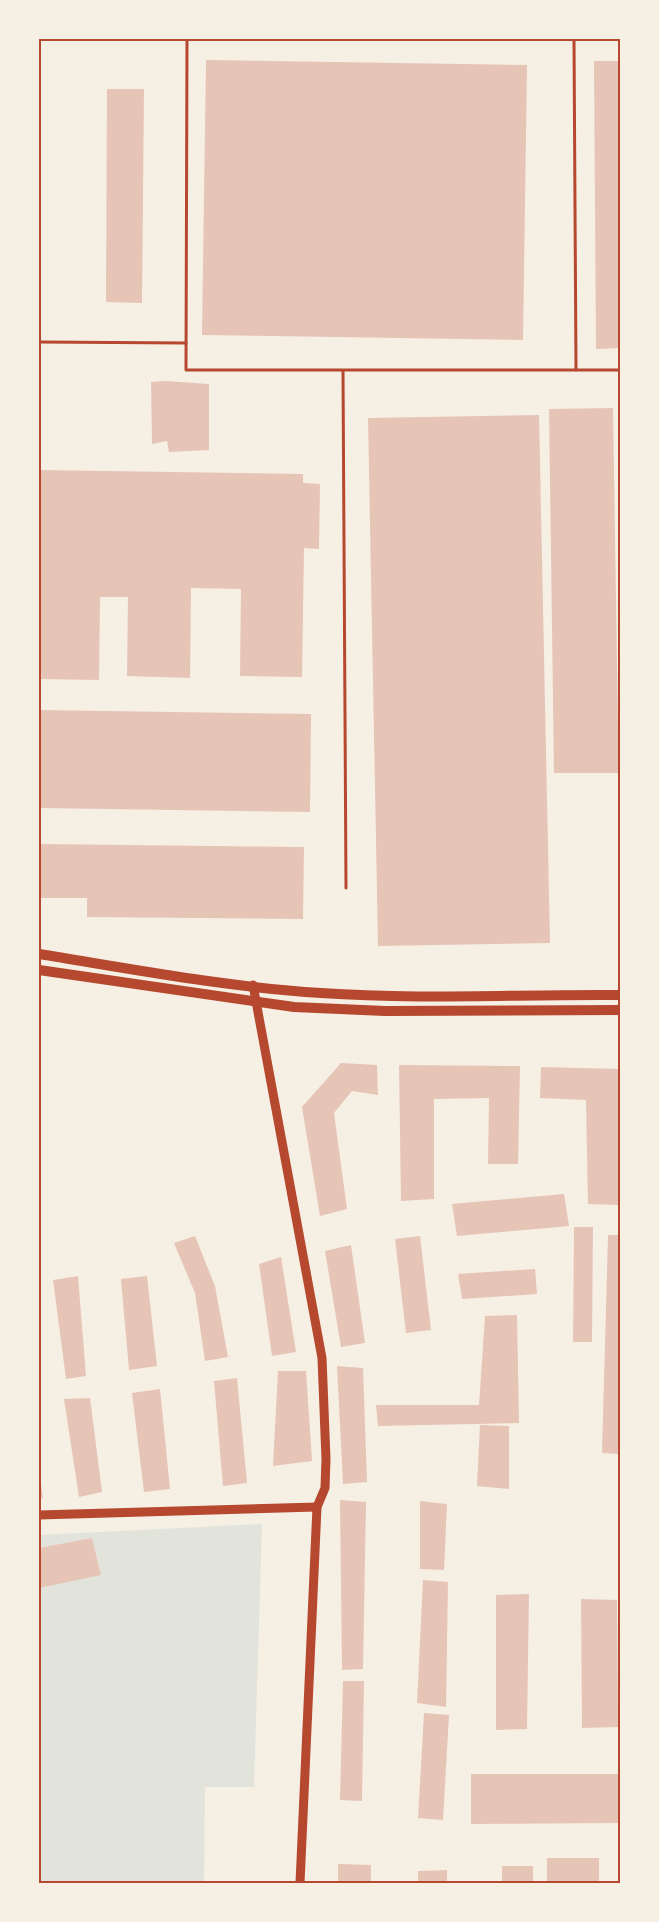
<svg xmlns="http://www.w3.org/2000/svg" width="659" height="1922" viewBox="0 0 659 1922" font-family="Commissioner,sans-serif">
<rect width="100%" height="100%" fill="#f6efe4"/>
<polygon fill="#e2e4dc" points="262,1524 254,1787 205,1787 204,1883 39,1883 39,1535"/>
<g fill="#e6c5b7">
<polygon points="206,60 527,65 523,340 202,335"/>
<polygon points="594,61 620,61 620,348 596,349"/>
<polygon points="107,89 144,89 142,303 106,302"/>
<polygon points="166,381 209,384 209,450 169,452 167,441 152,444 151,382"/>
<polygon points="618,399 620,399 620,891 618,891 618,773 554,773 549,409 613,408 618,728"/>
<polygon points="539,415 550,943 378,946 368,418"/>
<polygon points="39,470 303,474 303,483 320,484 319,549 304,548 302,677 240,676 241,589 191,588 190,678 127,676 128,597 100,597 99,680 39,679"/>
<polygon points="39,710 311,714 310,812 39,808"/>
<polygon points="41,844 304,847 303,919 87,917 87,898 40,898"/>
<polygon points="341,1063 377,1065 378,1095 352,1091 334,1113 347,1209 320,1216 302,1107"/>
<polygon points="399,1065 520,1066 518,1164 488,1164 489,1098 434,1099 434,1199 401,1201"/>
<polygon points="541,1067 620,1069 619,1205 588,1204 586,1100 540,1098"/>
<polygon points="564,1194 569,1226 457,1236 452,1204"/>
<polygon points="574,1227 593,1227 592,1342 573,1342"/>
<polygon points="608,1235 620,1235 620,1454 602,1453"/>
<polygon points="195,1236 215,1286 228,1357 205,1361 195,1293 174,1243"/>
<polygon points="420,1236 431,1330 406,1333 395,1239"/>
<polygon points="351,1245 365,1343 341,1347 325,1251"/>
<polygon points="281,1257 296,1352 272,1356 259,1264"/>
<polygon points="535,1269 537,1294 462,1299 458,1274"/>
<polygon points="78,1276 86,1376 66,1379 53,1280"/>
<polygon points="147,1276 157,1366 129,1370 121,1279"/>
<polygon points="517,1315 519,1423 378,1426 376,1405 479,1405 485,1316"/>
<polygon points="337,1366 363,1368 367,1482 343,1484"/>
<polygon points="278,1371 306,1371 312,1461 273,1466"/>
<polygon points="237,1378 247,1483 223,1486 214,1381"/>
<polygon points="160,1389 170,1489 144,1492 132,1393"/>
<polygon points="90,1398 102,1492 79,1497 64,1399"/>
<polygon points="480,1425 509,1426 509,1489 477,1486"/>
<polygon points="39,1470 43,1498 39,1499"/>
<polygon points="340,1500 366,1502 363,1669 342,1670"/>
<polygon points="420,1501 447,1504 444,1570 420,1569"/>
<polygon points="92,1538 101,1575 39,1588 39,1548"/>
<polygon points="423,1580 448,1582 446,1707 417,1703"/>
<polygon points="529,1594 527,1729 496,1730 496,1595"/>
<polygon points="581,1599 617,1600 618,1727 582,1728"/>
<polygon points="343,1681 364,1681 362,1801 340,1800"/>
<polygon points="424,1713 449,1715 443,1820 418,1818"/>
<polygon points="471,1774 620,1774 620,1823 471,1824"/>
<polygon points="547,1858 599,1858 599,1881 608,1883 547,1883"/>
<polygon points="338,1864 371,1865 371,1883 338,1883"/>
<rect x="502" y="1866" width="31" height="17"/>
<polygon points="447,1870 447,1883 418,1883 418,1871"/>
</g>
<g fill="none" stroke-linecap="round" stroke-linejoin="round">
<g stroke="#b5482f" stroke-width="3">
<polyline points="187,39 186,370 620,370"/>
<polyline points="574,39 576,370"/>
<polyline points="39,342 186,343"/>
<polyline points="343,371 346,888"/>
</g>
<g stroke="#b5482f" stroke-width="9">
<polyline points="253,985 322,1358 326,1459 325,1488 317,1507 300,1883"/>
<polyline points="39,1515 317,1507"/>
</g>
<g stroke="#b5482f" stroke-width="10">
<path d="M39 954C132 969 226 987 321 993 420 1000 521 994 620 995"/>
<polyline points="39,970 294,1007 385,1011 620,1010"/>
</g>
</g>
<rect width="659" height="1922" fill="none" stroke="#f6efe4" stroke-width="80"/>
<rect x="40" y="40" width="579" height="1842" fill="none" stroke="#b5482f" stroke-width="2"/>
</svg>
